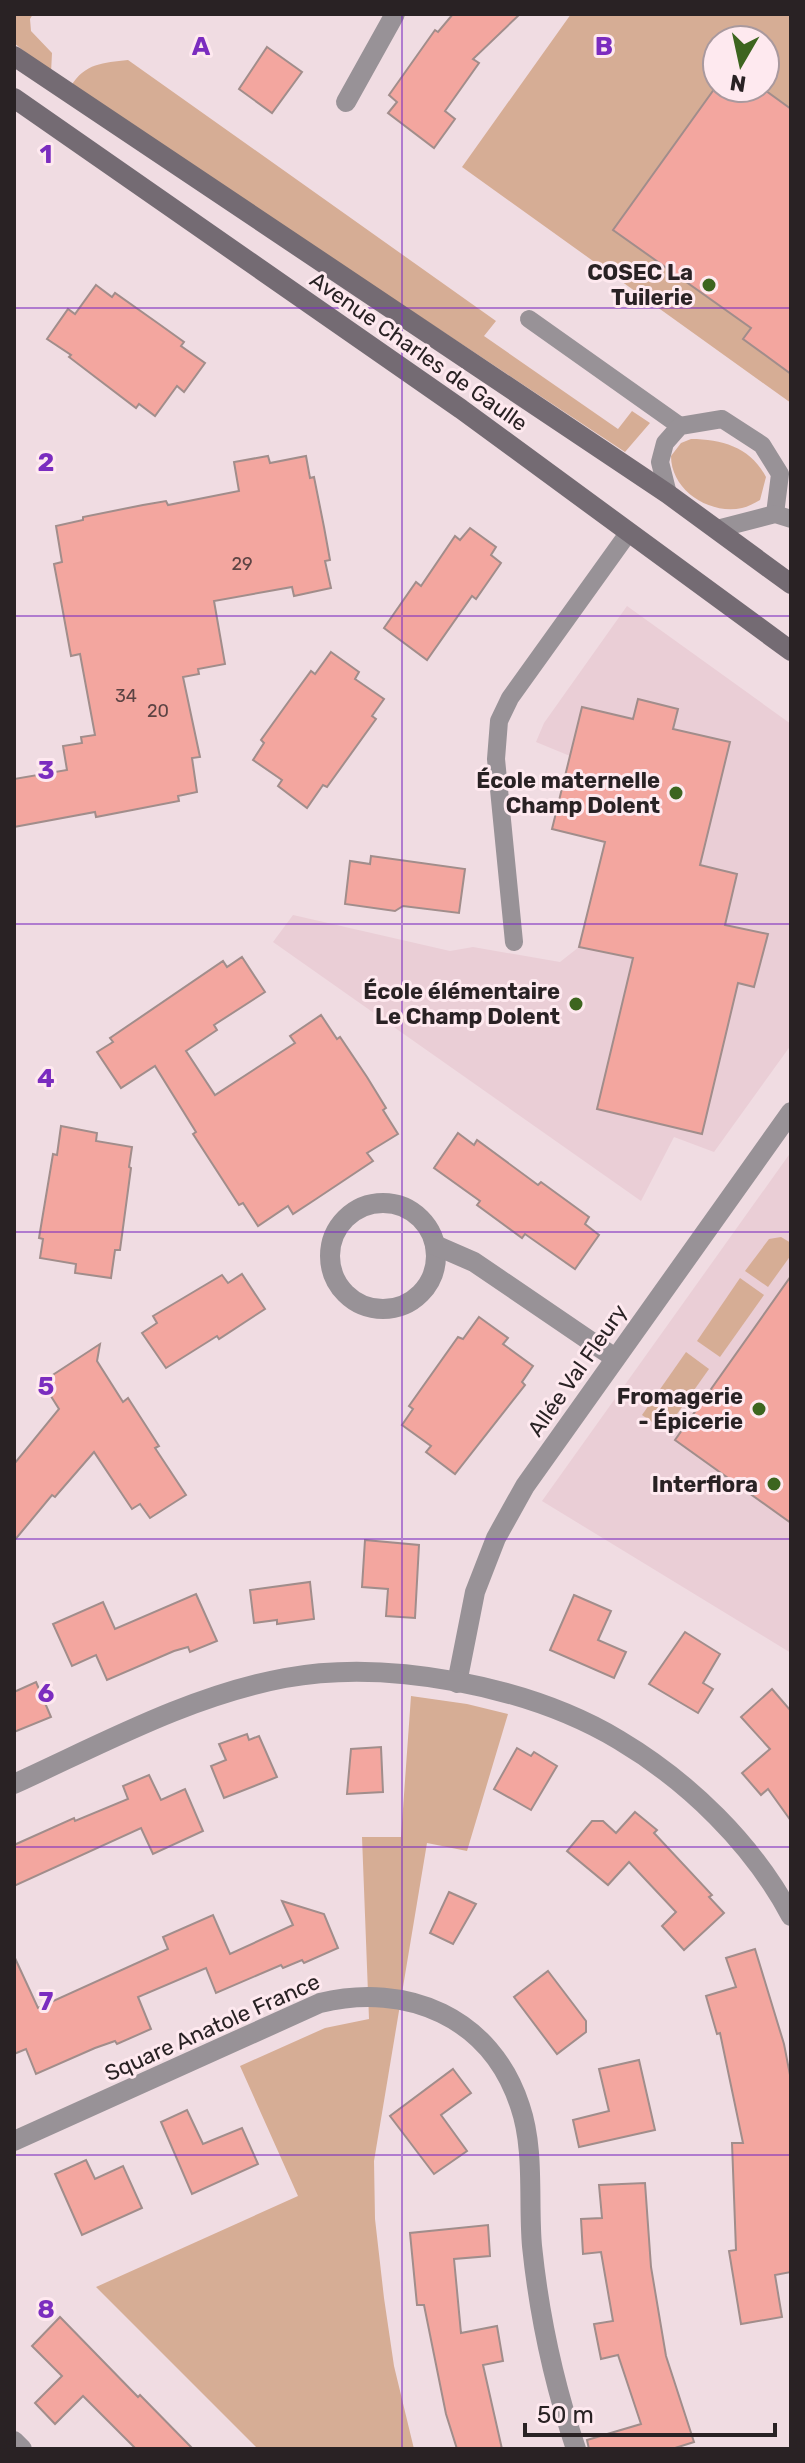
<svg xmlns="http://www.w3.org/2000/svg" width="805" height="2463" viewBox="0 0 805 2463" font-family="Rubik,sans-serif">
<rect width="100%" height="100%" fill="#f0dce2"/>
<g fill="#eaced6">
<polygon points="627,606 791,724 791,1045 714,1152 674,1137 641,1201 273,942 293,915 450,951 473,947 560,962 579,947 604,842 552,829 570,756 536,742 544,723"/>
<polygon points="791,1152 791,1653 542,1501"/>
</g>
<g fill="#d6ad95" fill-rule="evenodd">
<polygon points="14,14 33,14 30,19 31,31 52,53 51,73 14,43"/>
<path d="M571 14H791V403L462 167ZM717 40H765V88H717Z"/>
<path d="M128 60 496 321 484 336 618 429 632 411 650 423 625 452 71 86C85 63 103 63 128 60Z"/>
<path d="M691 439C723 439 751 448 766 477L760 500C754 503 748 507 742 508 709 515 671 490 671 456L681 443Z"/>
<polygon points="781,1237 791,1243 791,1255 768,1287 745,1271 769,1239"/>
<polygon points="740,1278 764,1295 720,1357 697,1341"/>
<polygon points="686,1352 709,1369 665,1431 642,1415"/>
<polygon points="411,1696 467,1704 508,1714 467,1851 427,1843 374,2161 375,2219 384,2298 394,2366 414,2449 258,2449 96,2287 298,2196 240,2066 325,2028 369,2019 362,1837 401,1837"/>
</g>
<g fill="#f3a69f" stroke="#a18d8b" stroke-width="2">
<polygon points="453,14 520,14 473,59 479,63 445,111 455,119 434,148 388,113 397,102 389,95 435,30 438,32"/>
<polygon points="267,47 302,72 272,113 239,89"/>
<polygon points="715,88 762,88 791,109 791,374 743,339 751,328 613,230"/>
<polygon points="96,285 112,297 115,293 159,324 184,342 181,346 205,363 184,392 177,386 155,416 139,404 136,408 69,357 71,355 47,339 68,309 75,314"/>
<polygon points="268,456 270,463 306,456 310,478 314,477 324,527 330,560 325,561 331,588 294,596 292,587 214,601 225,664 198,669 199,674 183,677 200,757 192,758 197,792 178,796 179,801 96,817 95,812 14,827 14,779 67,770 63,746 82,743 81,737 95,735 80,654 71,656 61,601 54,564 62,562 56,526 83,520 83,517 143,505 166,501 168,505 239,491 234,462"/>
<polygon points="470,528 496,547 491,555 501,563 476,599 472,596 427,660 384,628 416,582 421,586 455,536 460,540"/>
<polygon points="331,652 359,672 355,679 384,699 372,716 376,719 327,787 323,785 307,808 278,786 282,780 253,760 264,743 261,740 289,701 311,671 315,674"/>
<polygon points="638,699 678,709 673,729 730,742 700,865 737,874 725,925 768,934 754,987 738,983 702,1134 597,1109 633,958 579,947 605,842 552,829 582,707 633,719"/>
<polygon points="371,856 465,869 459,913 403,906 395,911 345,904 350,861 370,864"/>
<polygon points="242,957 265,992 214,1025 217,1030 186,1051 215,1095 295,1043 290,1036 321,1015 337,1039 340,1037 367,1077 386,1108 383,1110 398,1134 367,1153 373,1161 316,1199 293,1214 288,1206 258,1226 243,1203 239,1205 193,1134 196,1132 155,1066 121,1088 97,1052 113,1042 110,1038 223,961 227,967"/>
<polygon points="61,1126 97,1133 96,1141 132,1147 129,1167 131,1168 120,1250 115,1250 111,1278 75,1273 76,1264 40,1258 43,1239 39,1238 53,1154 57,1155"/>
<polygon points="458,1133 474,1145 477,1140 538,1185 541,1182 589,1217 585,1224 599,1235 575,1269 525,1234 522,1238 477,1205 480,1201 434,1168"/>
<polygon points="242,1274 265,1309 219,1339 217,1336 166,1368 142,1333 157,1323 153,1316 222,1275 228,1283"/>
<polygon points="791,1276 791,1523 675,1440"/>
<polygon points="479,1317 508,1338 503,1344 533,1366 522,1382 525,1385 455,1474 426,1452 431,1446 402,1425 413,1409 409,1406 458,1337 463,1339"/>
<polygon points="100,1344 97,1361 123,1402 128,1398 159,1446 155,1448 186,1495 150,1518 140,1504 132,1509 94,1452 55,1497 52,1495 14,1541 14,1464 59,1409 42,1382"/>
<polygon points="365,1540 419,1545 415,1618 386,1616 388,1589 362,1587"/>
<polygon points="310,1582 314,1619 277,1624 277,1620 254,1623 250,1590"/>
<polygon points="196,1594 217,1641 190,1652 188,1647 174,1651 107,1680 96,1655 72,1666 53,1624 103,1602 115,1629"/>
<polygon points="574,1595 611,1611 598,1640 626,1652 614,1678 550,1650"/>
<polygon points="685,1632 720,1654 703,1683 713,1689 698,1713 649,1684"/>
<polygon points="36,1682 51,1717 14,1732 14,1692"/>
<polygon points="772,1689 791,1711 791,1821 768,1789 761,1795 742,1773 770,1749 741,1717"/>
<polygon points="247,1734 249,1740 259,1736 277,1777 224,1798 211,1766 226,1760 219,1744"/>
<polygon points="381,1747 383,1792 347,1794 351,1749"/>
<polygon points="517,1748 531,1756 534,1752 557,1766 531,1810 494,1789"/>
<polygon points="149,1775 161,1800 185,1789 203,1831 153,1854 141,1828 14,1886 14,1845 74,1818 75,1821 128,1799 123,1786"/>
<polygon points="635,1812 657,1830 654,1833 712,1895 709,1897 724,1913 684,1950 662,1926 676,1912 629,1862 608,1885 567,1851 592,1821 603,1821 616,1833"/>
<polygon points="449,1892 476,1904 453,1944 430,1933"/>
<polygon points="282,1901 324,1914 338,1948 304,1963 302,1960 283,1968 281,1965 216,1993 206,1968 138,1997 151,2029 117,2044 115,2041 95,2048 36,2074 26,2049 14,2054 14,1956 38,2008 168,1949 163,1937 213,1915 230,1954 293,1925"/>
<polygon points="755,1949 784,2044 791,2080 791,2272 775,2275 782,2317 741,2324 729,2251 736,2250 732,2143 743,2143 720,2033 717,2034 706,1996 736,1987 726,1958"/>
<polygon points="548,1971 586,2021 586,2032 557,2054 514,1997"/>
<polygon points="639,2060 655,2130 579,2147 573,2120 609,2111 599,2069"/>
<polygon points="453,2069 471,2093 441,2115 467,2151 434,2174 390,2116"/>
<polygon points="187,2110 203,2144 242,2128 258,2164 192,2194 161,2122"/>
<polygon points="86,2160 95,2179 123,2166 142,2208 82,2235 55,2174"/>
<polygon points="645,2183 651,2267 666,2356 694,2442 672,2449 589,2449 587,2440 641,2424 618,2355 601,2359 594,2324 613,2321 601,2252 583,2254 581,2219 602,2218 599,2185"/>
<polygon points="488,2225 490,2256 454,2259 461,2333 497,2326 503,2361 483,2365 502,2449 457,2449 446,2414 424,2305 417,2305 410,2233"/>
<polygon points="60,2317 138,2397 140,2395 193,2449 136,2449 83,2396 55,2424 35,2403 62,2376 32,2346"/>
</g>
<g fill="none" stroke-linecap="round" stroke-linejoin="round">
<g stroke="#989297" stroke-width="18">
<polyline points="529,319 680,426"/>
<polyline points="668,494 660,462 665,443 680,426 722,419 762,445 780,474 775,514"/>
<polyline points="717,529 775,514 791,519"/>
<polyline points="514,942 496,759 499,721 510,698 629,532"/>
</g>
<g stroke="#989297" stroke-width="20">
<polyline points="346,102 395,14"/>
<circle cx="383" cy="1256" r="53"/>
<polyline points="435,1245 474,1262 615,1358"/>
<polyline points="457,1683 475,1592 496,1538 525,1486 791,1112"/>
<path d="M14 1784C102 1744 189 1696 285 1678 388 1659 529 1686 619 1740 688 1781 753 1844 791 1916"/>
<path d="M14 2141 320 2003C407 1982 491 2017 520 2106 535 2150 528 2201 532 2246 539 2314 554 2384 576 2449"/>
<polyline points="14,2441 22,2449"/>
</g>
<g stroke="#746b73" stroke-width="20">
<polyline points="14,56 668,494 791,584"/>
<polyline points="14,98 461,409 791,651"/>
</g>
</g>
<path fill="none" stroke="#7b2cbf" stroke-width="2" stroke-opacity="0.55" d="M402 14V2449M14 308H791M14 616H791M14 924H791M14 1232H791M14 1539H791M14 1847H791M14 2155H791"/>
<g fill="#3d651f" stroke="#fee9ef" stroke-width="3">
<circle cx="709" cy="285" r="8"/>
<circle cx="676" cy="793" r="8"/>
<circle cx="576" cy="1004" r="8"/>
<circle cx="759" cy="1409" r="8"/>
<circle cx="774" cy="1484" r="8"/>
</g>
<g text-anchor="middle" stroke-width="6" stroke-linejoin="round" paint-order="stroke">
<g font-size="18" fill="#5c4343">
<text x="242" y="570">29</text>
<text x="126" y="702">34</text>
<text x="158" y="717">20</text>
</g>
<g font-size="22" font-weight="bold" fill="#292224" stroke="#fee9ef" text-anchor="end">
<text x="693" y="280">COSEC La<tspan x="693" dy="25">Tuilerie</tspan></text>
<text x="660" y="788">École maternelle<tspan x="660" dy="25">Champ Dolent</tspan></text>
<text x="560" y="999">École élémentaire<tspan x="560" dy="25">Le Champ Dolent</tspan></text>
<text x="743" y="1404">Fromagerie<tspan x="743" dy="25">- Épicerie</tspan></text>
<text x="758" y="1492">Interflora</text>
</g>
<g font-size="22" fill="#292224" stroke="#fee9ef">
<text transform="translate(419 351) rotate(35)" y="8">Avenue Charles de Gaulle</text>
<text transform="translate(577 1370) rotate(-55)" y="8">Allée Val Fleury</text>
<text transform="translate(212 2027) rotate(-24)" y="8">Square Anatole France</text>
</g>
</g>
<g font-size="26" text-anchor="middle" font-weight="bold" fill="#7b2cbf" stroke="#fee9ef" stroke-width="6" stroke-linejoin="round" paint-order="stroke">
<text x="201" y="55">A</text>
<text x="604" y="55">B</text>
<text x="46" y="163">1</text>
<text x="46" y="471">2</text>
<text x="46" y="779">3</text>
<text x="46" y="1087">4</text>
<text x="46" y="1395">5</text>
<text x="46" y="1702">6</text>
<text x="46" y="2010">7</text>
<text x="46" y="2318">8</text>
</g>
<rect width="805" height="2463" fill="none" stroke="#292224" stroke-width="32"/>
<g transform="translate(741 64) rotate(189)"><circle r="38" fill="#fee9ef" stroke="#a9999e" stroke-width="2"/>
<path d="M0-6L14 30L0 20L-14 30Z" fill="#3d651f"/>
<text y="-12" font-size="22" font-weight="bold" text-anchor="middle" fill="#292224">N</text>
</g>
<path d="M525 2423v12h250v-12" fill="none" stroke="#292224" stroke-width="4"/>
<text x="537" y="2423" font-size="24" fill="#292224" stroke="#fee9ef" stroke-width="6" paint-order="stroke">50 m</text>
</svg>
